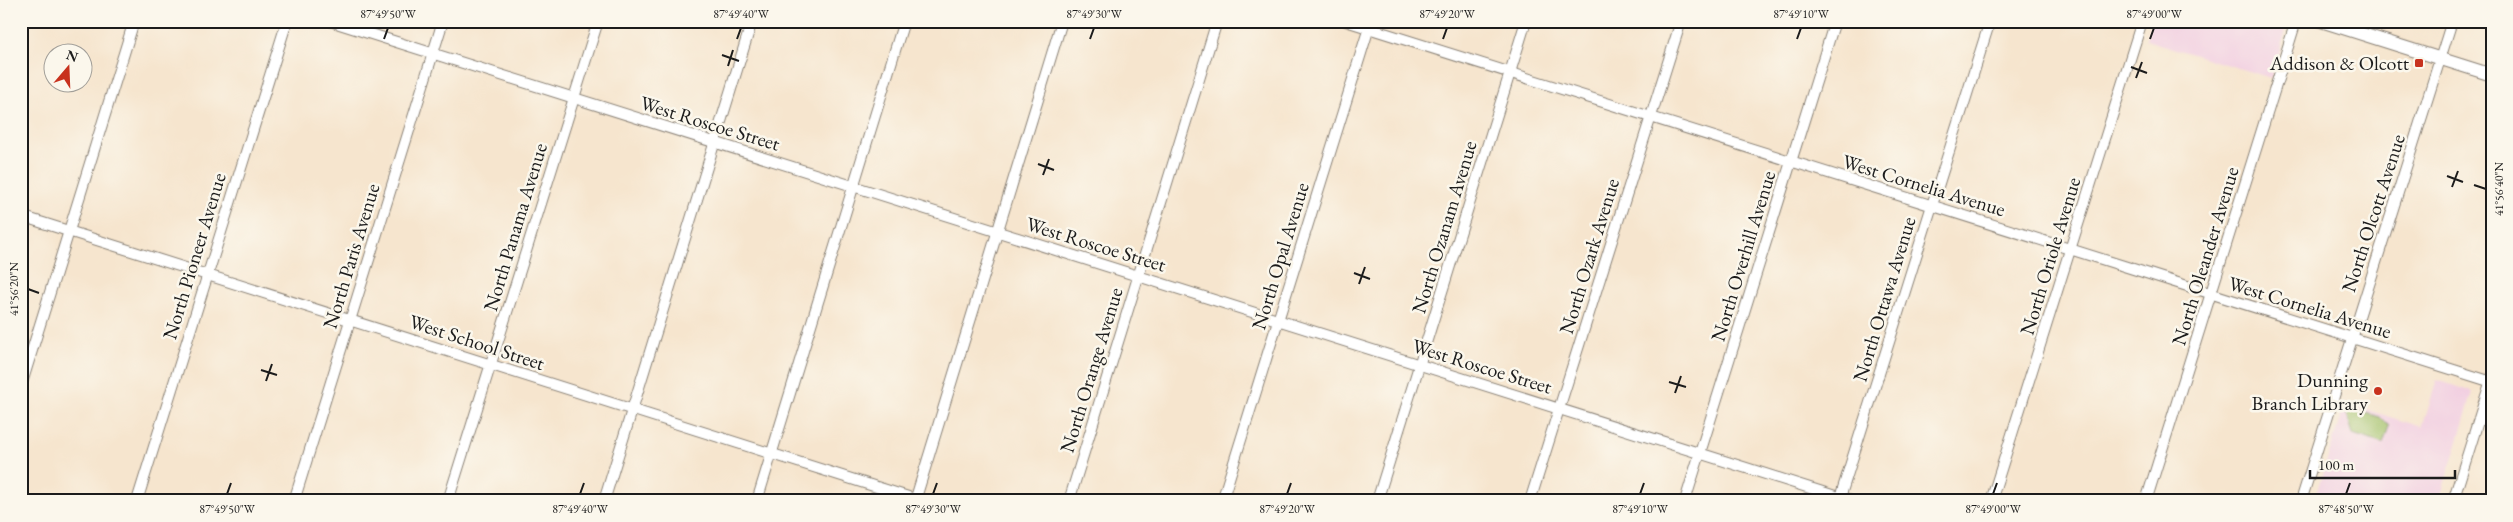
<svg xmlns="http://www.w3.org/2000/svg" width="2513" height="522" viewBox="0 0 2513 522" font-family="'EB Garamond',serif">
<rect width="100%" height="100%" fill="#fbf7ec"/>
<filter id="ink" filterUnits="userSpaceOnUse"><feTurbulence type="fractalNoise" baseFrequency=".02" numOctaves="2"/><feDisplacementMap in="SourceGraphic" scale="10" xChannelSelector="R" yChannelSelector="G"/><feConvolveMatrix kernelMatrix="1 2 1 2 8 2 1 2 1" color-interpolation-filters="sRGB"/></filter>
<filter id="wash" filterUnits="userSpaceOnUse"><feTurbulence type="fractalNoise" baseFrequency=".0096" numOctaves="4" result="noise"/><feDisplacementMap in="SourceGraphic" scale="20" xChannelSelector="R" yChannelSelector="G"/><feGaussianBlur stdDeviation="1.12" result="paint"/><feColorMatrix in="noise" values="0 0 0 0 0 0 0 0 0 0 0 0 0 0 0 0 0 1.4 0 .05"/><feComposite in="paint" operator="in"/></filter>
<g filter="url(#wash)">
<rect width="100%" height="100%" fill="#f6e5ce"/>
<g fill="#f2cfe1">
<polygon points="2152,21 2289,21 2271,78 2146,40"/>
<polygon points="2437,380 2473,392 2439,501 2314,501 2345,403 2422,427"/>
</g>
<polygon fill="#a1c068" stroke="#5e6e42" points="2350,409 2380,417 2389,426 2383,444 2353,434 2347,414"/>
</g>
<g filter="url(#ink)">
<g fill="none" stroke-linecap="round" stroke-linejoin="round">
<g stroke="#898075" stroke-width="12">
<g id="minor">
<polyline points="330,21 1851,501"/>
<polyline points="1346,21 2492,382"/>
<polyline points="21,216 921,501"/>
<polyline points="21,386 134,21"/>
<polyline points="137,501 287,21"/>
<polyline points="294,501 443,21"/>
<polyline points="448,501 598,21"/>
<polyline points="604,501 752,21"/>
<polyline points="757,501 904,21"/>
<polyline points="915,501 1062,21"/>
<polyline points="1069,501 1217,21"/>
<polyline points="1222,501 1371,21"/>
<polyline points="1377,501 1526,21"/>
<polyline points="1530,501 1681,21"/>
<polyline points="1685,501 1835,21"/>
<polyline points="1839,501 1990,21"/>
<polyline points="1991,501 2142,21"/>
<polyline points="2146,501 2296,21"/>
<polyline points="2301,501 2452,21"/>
<polyline points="2453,501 2492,377"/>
</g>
</g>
<g stroke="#898075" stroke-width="14">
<polyline id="tertiary" points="2321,21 2492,75"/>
</g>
<g stroke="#898075" stroke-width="16">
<polyline id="secondary" points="21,500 23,501"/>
</g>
<use href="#minor" stroke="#fff" stroke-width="10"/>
<use href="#tertiary" stroke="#fff" stroke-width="12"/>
<use href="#secondary" stroke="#fbe5cf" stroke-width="14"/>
</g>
</g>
<path fill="none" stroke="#1c1c1c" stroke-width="2" d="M384 39 388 28M737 39 741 28M1090 39 1094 28M1443 39 1447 28M1797 39 1801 28M2150 39 2154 28M722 55 739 61M728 66 733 50M2131 67 2147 73M2136 78 2142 62M1038 164 1054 170M1043 175 1049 159M2447 176 2463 182M2474 185 2486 189M2452 187 2458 171M1354 273 1370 279M1359 284 1365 267M28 289 39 293M261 370 277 375M266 381 272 364M1669 382 1686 387M1675 393 1681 376M227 494 231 483M580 494 584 483M933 494 937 483M1287 494 1291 483M1640 494 1644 483M1993 494 1997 483M2346 494 2350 483"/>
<g fill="#c8321e" stroke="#fbf7ec" stroke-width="2">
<rect x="2414" y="58" width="10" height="10" rx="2.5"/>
<circle cx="2378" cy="391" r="5"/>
</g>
<g text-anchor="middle" stroke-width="5" stroke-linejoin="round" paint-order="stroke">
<g font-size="20" fill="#1c1c1c" stroke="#fbf7ec" text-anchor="end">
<text x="2409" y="70">Addison &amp; Olcott</text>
<text x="2368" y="387">Dunning<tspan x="2368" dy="23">Branch Library</tspan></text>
</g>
<g font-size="20" fill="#1c1c1c" stroke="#fbf7ec">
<text transform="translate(710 123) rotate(17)" y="7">West Roscoe Street</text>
<text transform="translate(1924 185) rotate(17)" y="7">West Cornelia Avenue</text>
<text transform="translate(2373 213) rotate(-72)" y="7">North Olcott Avenue</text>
<text transform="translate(515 227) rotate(-73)" y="7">North Panama Avenue</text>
<text transform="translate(1444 227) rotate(-73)" y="7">North Ozanam Avenue</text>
<text transform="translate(1096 244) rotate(17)" y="7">West Roscoe Street</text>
<text transform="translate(194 256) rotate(-73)" y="7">North Pioneer Avenue</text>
<text transform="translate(351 256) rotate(-73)" y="7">North Paris Avenue</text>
<text transform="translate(1280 256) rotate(-73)" y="7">North Opal Avenue</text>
<text transform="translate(1589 256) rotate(-73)" y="7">North Ozark Avenue</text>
<text transform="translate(1743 256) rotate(-73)" y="7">North Overhill Avenue</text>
<text transform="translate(2050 256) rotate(-73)" y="7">North Oriole Avenue</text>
<text transform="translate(2205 256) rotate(-73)" y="7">North Oleander Avenue</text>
<text transform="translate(1884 299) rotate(-73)" y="7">North Ottawa Avenue</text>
<text transform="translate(2310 307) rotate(17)" y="7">West Cornelia Avenue</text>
<text transform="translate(477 342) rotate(18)" y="7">West School Street</text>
<text transform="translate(1482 366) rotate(17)" y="7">West Roscoe Street</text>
<text transform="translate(1091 370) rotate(-73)" y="7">North Orange Avenue</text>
</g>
</g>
<rect width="2513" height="522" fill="none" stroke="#fbf7ec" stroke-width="55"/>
<g transform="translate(68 68) rotate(19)"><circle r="24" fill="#fbf7ec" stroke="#a29f99"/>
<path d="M0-4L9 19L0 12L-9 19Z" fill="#c8321e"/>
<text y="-8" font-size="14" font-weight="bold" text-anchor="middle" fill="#1c1c1c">N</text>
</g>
<path d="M2310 470v8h145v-8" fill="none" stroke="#1c1c1c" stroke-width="2.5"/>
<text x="2318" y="470" font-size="15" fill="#1c1c1c" stroke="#fbf7ec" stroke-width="4" paint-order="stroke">100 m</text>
<rect x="28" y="28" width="2458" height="466" fill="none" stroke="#1c1c1c" stroke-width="2"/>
<g font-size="12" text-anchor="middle" fill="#1c1c1c">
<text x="388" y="18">87°49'50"W</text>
<text x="741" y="18">87°49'40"W</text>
<text x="1094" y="18">87°49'30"W</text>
<text x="1447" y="18">87°49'20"W</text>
<text x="1801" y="18">87°49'10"W</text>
<text x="2154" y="18">87°49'00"W</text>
<text transform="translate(2499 189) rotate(-90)" y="4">41°56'40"N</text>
<text transform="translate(14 289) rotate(-90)" y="4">41°56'20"N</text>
<text x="227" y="513">87°49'50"W</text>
<text x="580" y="513">87°49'40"W</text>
<text x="933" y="513">87°49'30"W</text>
<text x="1287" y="513">87°49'20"W</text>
<text x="1640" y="513">87°49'10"W</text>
<text x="1993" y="513">87°49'00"W</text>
<text x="2346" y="513">87°48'50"W</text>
</g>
</svg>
